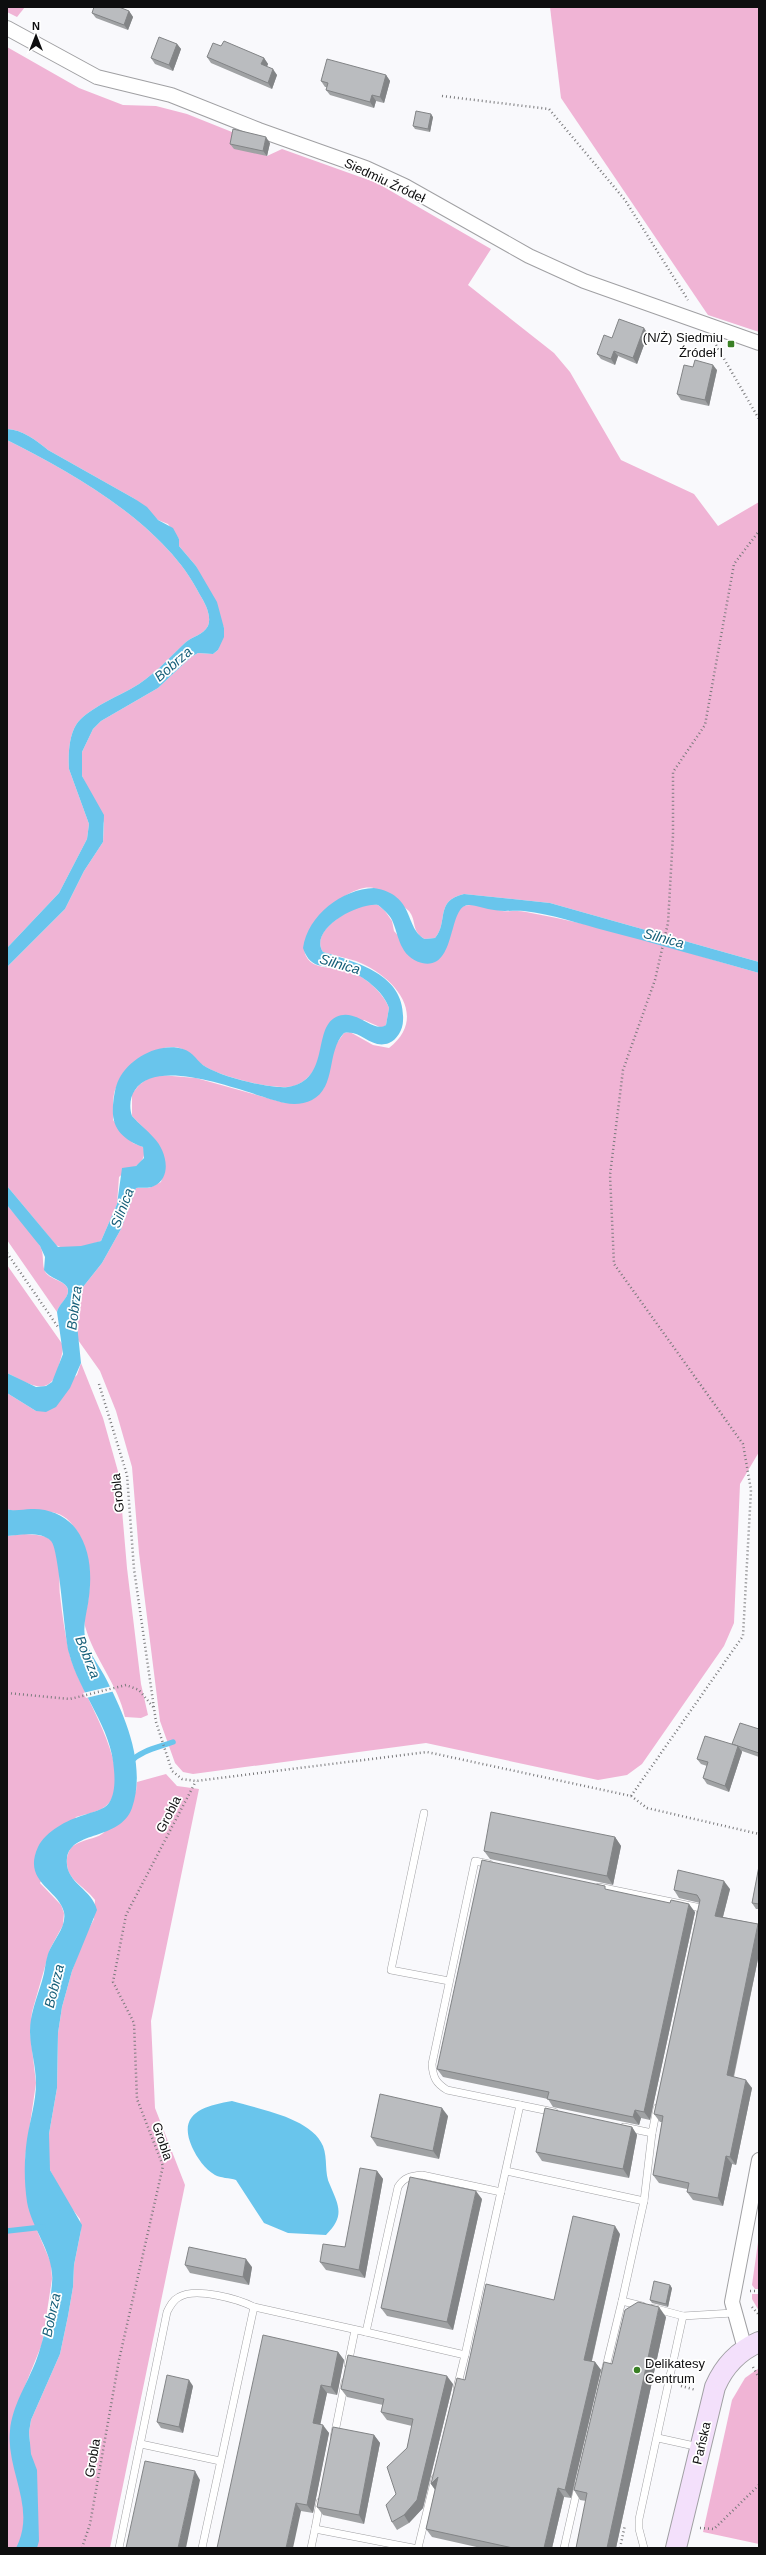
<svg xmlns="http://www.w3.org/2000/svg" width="766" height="2555" viewBox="0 0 766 2555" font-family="Arial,sans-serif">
<rect width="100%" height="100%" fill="#f9f9fc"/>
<g fill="#f0b4d5">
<polygon points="7,7 25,7 17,17 7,12"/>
<polygon points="550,7 759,7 759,332 708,315 561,98"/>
<path d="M7 47 79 88 123 105 156 106 187 114 237 134 267 156 282 149 377 183 491 249 468 285 554 353 570 372 621 460 694 494 718 526 759 502V962L550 903 464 894C434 901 449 922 435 938L425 939C411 932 417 921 409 911 404 906 382 892 376 889 351 878 294 934 306 956 313 971 335 966 348 970 364 976 383 992 389 1008L386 1025 382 1028 364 1020 324 1037C321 1049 319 1064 311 1074 307 1079 300 1084 294 1086 275 1091 223 1077 206 1067 192 1059 188 1046 170 1047 156 1048 147 1057 137 1066 112 1085 113 1089 113 1120L133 1143 143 1147C149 1164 130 1168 119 1177L117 1204 101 1241C91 1245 65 1252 56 1245L7 1186V967L65 909 84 871 103 842 104 823 82 776V752L93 729 101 721 158 688 191 657 198 653 213 654 218 650 224 628 196 566 179 546V539L168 524 158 520 135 499 48 450C36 440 23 430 7 429Z"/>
<path d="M7 440C74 473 166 526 200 595 205 603 212 616 208 626 203 635 193 636 186 642 171 656 157 672 139 684 122 695 87 708 76 725 69 736 68 756 69 769L89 824 87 839 59 893 7 948Z"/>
<path d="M367 903 378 905 385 911 392 921 394 931 422 963 458 909C469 900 489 909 502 911 510 912 518 910 526 912 605 926 682 951 759 973V1452L740 1484 734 1623 724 1646 642 1764 627 1775 598 1780 426 1743 193 1774 183 1772 175 1763 160 1721 139 1553 132 1467 116 1411 100 1371 78 1340 76 1328V1315L83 1287 102 1263 121 1229 136 1188H149L161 1182C173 1151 152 1138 132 1116V1094L139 1085 150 1077 160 1075 196 1078 285 1103 313 1099 324 1088 334 1047 344 1033 350 1032 373 1045 389 1048C430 1016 393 975 356 961 345 958 334 955 323 952 309 931 351 908 367 903Z"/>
<path d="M7 1205C18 1218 31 1231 40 1246 45 1254 41 1266 46 1273 51 1280 68 1281 68 1291 68 1299 58 1305 57 1312L7 1240Z"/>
<path d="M7 1265 63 1345C63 1354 60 1360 58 1369 49 1400 26 1382 7 1373Z"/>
<path d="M81 1363 103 1418 119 1475 127 1568 141 1684 148 1715 141 1718 125 1717C118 1684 94 1659 85 1626 83 1619 87 1609 88 1602 92 1574 90 1544 70 1522 53 1503 27 1517 7 1509V1393L36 1411 77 1375Z"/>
<path d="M24 1534C33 1535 47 1534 53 1542 63 1554 58 1580 60 1595 62 1614 65 1634 69 1652 77 1689 136 1768 109 1803 102 1812 85 1814 76 1817L40 1883 61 1905 64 1913 63 1925 50 1949 32 2012 30 2032 36 2083 25 2158 36 2228 51 2263 52 2279 42 2344 14 2413 10 2441 30 2442 29 2432 31 2420 60 2354 68 2316 73 2287 74 2265 81 2230 80 2219 66 2201 50 2170 48 2161 49 2134 57 2088 58 2033 62 2007 72 1971 84 1938 94 1919 95 1900C84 1885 65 1880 67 1859 67 1855 70 1848 73 1846 83 1839 95 1839 102 1834 111 1828 129 1801 136 1791L137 1782 166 1774 177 1786 199 1789 151 2021 155 2108 185 2185 110 2548H7V1536Z"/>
<polygon points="759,2235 759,2289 755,2289 752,2285"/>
<polygon points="752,2294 759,2294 759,2311 752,2299"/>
<polygon points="759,2368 759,2544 703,2532 732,2400 745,2378"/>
</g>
<g fill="#69c5ec">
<path d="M7 429C23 430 36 440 48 450L135 499 147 507 158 520 173 528 179 539V546L196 566 217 602 224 628V637L218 650 213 654 198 653 191 657 158 688 101 721 93 729 82 752V776L104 815 103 842 84 871 65 909 7 967V948L59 893 87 839 89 824 69 769C68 756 69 736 76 725 87 708 122 695 139 684 157 672 171 656 186 642 193 636 203 635 208 626 212 616 205 603 200 595 166 526 74 473 7 440Z"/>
<path d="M374 888C416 895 404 928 425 939L435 938C449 922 434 901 464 894L550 903 759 962V973C708 959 658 944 607 931 580 924 552 914 524 911 514 910 504 912 494 910 486 909 478 906 470 905 447 902 458 971 422 963 399 957 399 935 392 920 389 914 383 909 378 905 358 902 308 930 323 952 359 963 406 975 403 1021 403 1029 397 1040 389 1043 371 1050 361 1029 344 1033 326 1052 337 1087 312 1100 304 1104 294 1105 285 1103 252 1096 159 1054 135 1090 130 1097 129 1107 132 1116 139 1124 147 1130 154 1138 166 1150 173 1177 154 1186 148 1189 142 1187 136 1188L121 1229 102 1263 83 1287 76 1315 81 1363 70 1388 56 1407 46 1412 36 1411 7 1393V1373L36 1387 46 1386 52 1382 63 1354 57 1312C58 1304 72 1296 67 1287 63 1280 50 1279 44 1270L45 1257 40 1246 7 1205V1186L58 1247 81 1246 101 1241 117 1204 122 1168 136 1166 144 1158 143 1147C122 1139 111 1128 113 1105 114 1096 115 1087 119 1079 130 1058 159 1042 183 1049 194 1052 197 1062 206 1067 223 1077 269 1089 288 1087 331 1080 312 1029 336 1017 356 1007 373 1034 386 1025L389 1008C384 992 363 975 346 970 327 964 311 972 303 948 308 915 342 889 374 888Z"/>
<path d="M7 1509C15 1512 23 1509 31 1509 47 1508 66 1515 76 1529 92 1551 92 1579 88 1604 86 1615 83 1626 85 1637 87 1650 98 1664 104 1675 124 1713 147 1764 132 1808 120 1841 71 1830 67 1858 64 1883 92 1888 97 1910L72 1971 62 2007 58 2033 57 2088 49 2134 50 2170 82 2225 74 2265 73 2287 68 2316 60 2354 31 2420 29 2432 31 2454 37 2470 39 2541 37 2548H16C37 2508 6 2471 10 2431 12 2406 27 2384 36 2361 45 2337 50 2309 52 2283 55 2254 32 2230 27 2202 24 2182 24 2159 27 2139 30 2120 36 2102 36 2083 36 2065 30 2048 30 2031 30 2014 37 1998 42 1981 45 1972 45 1963 48 1954 53 1940 67 1927 64 1912 58 1889 22 1882 38 1847 46 1831 67 1820 84 1815 92 1812 104 1810 109 1803 115 1794 115 1780 114 1770 112 1727 79 1693 69 1653 64 1634 59 1548 51 1541 41 1531 20 1535 7 1536Z"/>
<path d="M232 2101C259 2109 312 2118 323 2146 328 2159 324 2173 330 2185 339 2206 345 2216 326 2235L288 2233 264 2223 236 2180C230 2178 220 2178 215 2175 205 2169 197 2158 192 2147 177 2113 204 2106 232 2101Z"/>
</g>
<polygon fill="#f9f9fc" points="112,1686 115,1691 86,1698 83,1693"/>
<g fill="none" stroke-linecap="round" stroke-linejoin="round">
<g stroke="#69c5ec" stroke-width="5.5">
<path d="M130 1762C142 1750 157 1748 173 1742"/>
<polyline points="7,2231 43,2227"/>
</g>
<g stroke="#a0a0a3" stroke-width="8">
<g id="lane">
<polyline points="424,1813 391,1970 449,1981"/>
<path d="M489 1864 475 1861 432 2064C433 2078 436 2083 447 2090L520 2105"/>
<polyline points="599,1887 701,1908 700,1914"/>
<polyline points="624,2127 652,2133 657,2108"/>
<polyline points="506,2171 644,2201 622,2301 642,2306"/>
<polyline points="644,2201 652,2133"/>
<polyline points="653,2308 683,2316 733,2313"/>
<polyline points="366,2332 465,2355 457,2388"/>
<polyline points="465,2355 520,2105 554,2112"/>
<polyline points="348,2364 355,2330"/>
<polyline points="605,2371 622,2301"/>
<polyline points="334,2437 345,2382"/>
<polyline points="658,2438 699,2447"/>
<polyline points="141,2444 220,2461"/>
<polyline points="315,2529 320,2502"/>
<path d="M119 2548 167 2312C170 2306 173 2300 179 2297 196 2287 238 2299 254 2307"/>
<path d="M202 2548 254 2307 366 2332 398 2187C404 2177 411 2176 422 2175L501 2192"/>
<polyline points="311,2548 315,2529 413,2548"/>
<polyline points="418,2548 435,2478"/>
<polyline points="564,2548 578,2486"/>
<polyline points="644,2548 639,2529 639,2519 683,2316"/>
</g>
</g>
<g stroke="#a0a0a3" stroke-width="16">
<g id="street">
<polyline points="7,28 97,77 171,95 259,130 366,168 405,186 529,256 584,281 759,343"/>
<polyline points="745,2349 732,2302 759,2160"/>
</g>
</g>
<g stroke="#a0a0a3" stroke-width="22">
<path id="secondary" d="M676 2548 715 2387C724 2366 738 2351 759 2342"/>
</g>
<g stroke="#7a7a7c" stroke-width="2.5" stroke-dasharray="1 3" stroke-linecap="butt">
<polyline points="442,96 549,109 625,200 688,300"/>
<polyline points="716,345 759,419"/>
<polyline points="7,1253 58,1327"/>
<polyline points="99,1384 127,1475 134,1569 156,1722 172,1771 182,1779 196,1781 427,1752 631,1796 647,1808 759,1834"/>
<polyline points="7,1693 70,1699 126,1685 139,1690 154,1708"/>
<polyline points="631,1796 743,1636 751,1490 743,1444 614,1264 610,1175 623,1070 655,980 668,923 673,835 673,772 705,725 734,564 759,531"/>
<polyline points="750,2291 759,2291"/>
<polyline points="752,2307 759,2315"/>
<polyline points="753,2367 759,2378"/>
<polyline points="681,2386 696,2390"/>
<polyline points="700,2528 714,2529 759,2485"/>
<polyline points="82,2548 90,2524 119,2360 163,2166 137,2099 134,2023 113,1982 126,1915 196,1781"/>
<polyline points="620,2548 625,2525"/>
</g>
<use href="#lane" stroke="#fff" stroke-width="7"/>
<use href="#street" stroke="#fff" stroke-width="14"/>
<use href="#secondary" stroke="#f3e0fb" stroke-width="20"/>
</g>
<g fill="#a0a2a4">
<polygon points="129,11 133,17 128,30 96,18 92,13"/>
<polygon points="177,44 181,49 173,71 155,64 151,58"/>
<polygon points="221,46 264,58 268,64 267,67 277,75 272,89 211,63 207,57"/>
<polygon points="386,75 390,81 384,103 376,101 374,108 330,95 326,90 327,87 325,87 321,81"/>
<polygon points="433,117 430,132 415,129 413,126"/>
<polygon points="270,143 267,156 234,149 230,144"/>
<polygon points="648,334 637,364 618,356 615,365 601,359 597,354 612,338"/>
<polygon points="693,367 717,370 709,406 681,400 677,394"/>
<polygon points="759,1729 759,1757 742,1751 742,1752 729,1792 707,1784 703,1778 707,1766 701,1764 697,1759 733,1745 732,1744"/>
<polygon points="615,1837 621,1846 613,1885 490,1859 484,1851"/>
<polygon points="759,1866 759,1909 756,1909 752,1903"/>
<polygon points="730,1889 723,1917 758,1924 759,1926 759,1954 734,2077 752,2088 736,2165 732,2164 723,2206 693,2200 687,2192 687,2189 659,2183 653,2175 662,2122 660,2122 654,2114 700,1903 679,1898 674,1890"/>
<polygon points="608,1890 695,1912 650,2120 641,2118 639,2125 553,2107 548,2099 443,2077 437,2069"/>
<polygon points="448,2116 439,2159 377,2146 371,2137"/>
<polygon points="632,2127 637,2135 629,2178 542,2161 536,2152"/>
<polygon points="377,2171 383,2179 365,2278 326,2270 320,2262 345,2247"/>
<polygon points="482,2199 453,2330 387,2316 381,2308"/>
<polygon points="620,2234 592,2361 595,2362 601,2370 571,2498 564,2497 552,2548 481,2548 432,2537 426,2529 435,2490 431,2484 465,2380 554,2300"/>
<polygon points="185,2265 252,2267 249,2285 190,2273"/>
<polygon points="672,2288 668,2307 652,2303 650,2300"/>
<polygon points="666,2317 616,2548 576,2548 586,2501 580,2500 574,2490 612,2364"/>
<polygon points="338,2352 344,2360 337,2395 327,2393 320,2424 329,2433 313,2513 301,2511 217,2548"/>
<polygon points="453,2384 423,2508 409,2523 397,2530 392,2522 396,2494 412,2426 387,2420 381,2412 383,2405 347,2397 341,2389"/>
<polygon points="193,2386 183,2433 161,2428 157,2422"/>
<polygon points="374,2435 380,2443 364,2524 323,2515 317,2507"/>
</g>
<g fill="#828486">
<polygon points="129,11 133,17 128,30 124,25"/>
<polygon points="177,44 181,49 173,71 169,65"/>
<polygon points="264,58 268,64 265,70 261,64"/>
<polygon points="273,69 277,75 272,89 268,83"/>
<polygon points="386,75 390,81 384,103 380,97"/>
<polygon points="372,95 376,101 374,108 370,102"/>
<polygon points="431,114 433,117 430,132 428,129"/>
<polygon points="266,137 270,143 267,156 263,151"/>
<polygon points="644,328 648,334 637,364 633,358"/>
<polygon points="614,351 618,356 615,365 611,359"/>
<polygon points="713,365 717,370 709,406 705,400"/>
<polygon points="738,1746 742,1752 729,1792 725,1786"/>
<polygon points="615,1837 621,1846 613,1885 607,1876"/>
<polygon points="724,1881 730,1889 721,1924 715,1916"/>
<polygon points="689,1904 695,1912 650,2120 644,2112"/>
<polygon points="758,1924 759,1926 759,1954 732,2083 727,2075"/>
<polygon points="746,2080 752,2088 736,2165 730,2157"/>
<polygon points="442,2108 448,2116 439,2159 433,2151"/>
<polygon points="635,2110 641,2118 639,2125 633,2117"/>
<polygon points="632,2127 637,2135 629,2178 623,2169"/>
<polygon points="726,2156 732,2164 723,2206 718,2198"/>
<polygon points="377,2171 383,2179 365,2278 359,2270"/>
<polygon points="476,2191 482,2199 453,2330 447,2322"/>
<polygon points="615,2226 620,2234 590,2368 584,2360"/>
<polygon points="246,2259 252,2267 249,2285 243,2277"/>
<polygon points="670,2285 672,2288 668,2307 666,2304"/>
<polygon points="659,2307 666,2317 616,2548 607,2548"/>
<polygon points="338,2352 344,2360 337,2395 331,2387"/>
<polygon points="595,2362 601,2370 571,2498 565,2490"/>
<polygon points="447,2376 453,2384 423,2508 409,2523 404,2515"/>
<polygon points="189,2380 193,2386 183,2433 179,2427"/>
<polygon points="321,2385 327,2393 319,2431 313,2423"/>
<polygon points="323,2425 329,2433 313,2513 307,2505"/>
<polygon points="374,2435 380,2443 364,2524 359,2515"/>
<polygon points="195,2471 200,2480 186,2548 178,2548"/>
<polygon points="438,2477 437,2492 431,2484"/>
<polygon points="558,2488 564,2497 552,2548 544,2548"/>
<polygon points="296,2503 301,2511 293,2548 286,2548"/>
</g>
<g fill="#babcbf" stroke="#828486">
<polygon points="94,7 119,7 129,11 124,25 92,13"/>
<polygon points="159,37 177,44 169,65 151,58"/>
<polygon points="224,41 264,58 261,64 273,69 268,83 207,57 213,43 221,46"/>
<polygon points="327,59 386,75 380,97 372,95 370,102 326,90 328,83 321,81"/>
<polygon points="416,111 431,114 428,129 413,126"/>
<polygon points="233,129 266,137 263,151 230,144"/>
<polygon points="619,319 644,328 633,358 614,351 611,359 597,354 604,335 612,338"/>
<polygon points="695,360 713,365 705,400 677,394 684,365 693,367"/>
<polygon points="740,1723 759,1729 759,1753 732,1744"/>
<polygon points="705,1736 738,1746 725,1786 703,1778 708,1762 697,1759"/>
<polygon points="491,1812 615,1837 607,1876 484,1851"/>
<polygon points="482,1860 605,1886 605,1889 670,1903 671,1900 689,1904 644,2112 635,2110 633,2117 547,2099 549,2092 437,2069"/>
<polygon points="759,1866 759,1904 752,1903"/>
<polygon points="678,1870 724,1881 715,1916 758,1924 727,2075 746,2080 730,2157 726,2156 718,2198 687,2192 689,2183 653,2175 663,2116 654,2114 700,1900 697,1895 674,1890"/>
<polygon points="380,2094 442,2108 433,2151 371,2137"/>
<polygon points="545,2108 632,2127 623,2169 536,2152"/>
<polygon points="360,2168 377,2171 359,2270 320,2262 323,2244 345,2247"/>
<polygon points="410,2177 476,2191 447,2322 381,2308"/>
<polygon points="573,2216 615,2226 584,2360 595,2362 565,2490 558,2488 544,2548 513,2548 426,2529 438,2477 431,2484 457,2378 465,2380 486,2284 554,2300"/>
<polygon points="189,2247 246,2259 243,2277 185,2265"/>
<polygon points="654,2281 670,2285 666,2304 650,2300"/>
<polygon points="638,2302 659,2307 607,2548 576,2548 587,2493 574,2490 604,2362 612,2364 625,2310"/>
<polygon points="263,2335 338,2352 331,2387 321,2385 313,2423 323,2425 307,2505 296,2503 286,2548 217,2548"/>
<polygon points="348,2355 447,2376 417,2500 404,2515 392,2522 386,2505 396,2494 387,2467 407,2448 413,2419 381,2412 384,2399 341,2389"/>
<polygon points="167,2375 189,2380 179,2427 157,2422"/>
<polygon points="333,2427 374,2435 359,2515 317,2507"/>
<polygon points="145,2461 195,2471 178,2548 126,2548"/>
</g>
<g fill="#3a8025" stroke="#fff" stroke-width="1.5">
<rect x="727" y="340" width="8" height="8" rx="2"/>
<circle cx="637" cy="2370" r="4"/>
</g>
<g text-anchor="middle" stroke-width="3.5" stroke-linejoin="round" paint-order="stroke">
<g font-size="13" fill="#0e0e0f" stroke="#fff">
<text transform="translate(385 180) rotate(25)" y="5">Siedmiu Źródeł</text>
<text transform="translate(117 1493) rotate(-96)" y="5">Grobla</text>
<text transform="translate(168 1814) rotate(-63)" y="5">Grobla</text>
<text transform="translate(163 2141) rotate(71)" y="5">Grobla</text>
<text transform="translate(701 2443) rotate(-77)" y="5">Pańska</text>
<text transform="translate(92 2458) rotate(-80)" y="5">Grobla</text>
</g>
<g font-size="13" fill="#0e0e0f" stroke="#fff" text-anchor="end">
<text x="723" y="342">(N/Ż) Siedmiu<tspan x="723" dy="15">Źródeł I</tspan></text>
<text x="645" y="2368" text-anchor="start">Delikatesy<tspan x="645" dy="15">Centrum</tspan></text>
</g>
<g font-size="14" font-style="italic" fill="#165f79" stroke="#fff">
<text transform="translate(173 664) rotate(-41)" y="5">Bobrza</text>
<text transform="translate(664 938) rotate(15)" y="5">Silnica</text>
<text transform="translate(340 964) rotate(16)" y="5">Silnica</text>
<text transform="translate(122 1208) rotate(-69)" y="5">Silnica</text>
<text transform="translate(74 1308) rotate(-83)" y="5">Bobrza</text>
<text transform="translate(88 1657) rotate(68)" y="5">Bobrza</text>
<text transform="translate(54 1986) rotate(-76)" y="5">Bobrza</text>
<text transform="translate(51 2315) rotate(-78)" y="5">Bobrza</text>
</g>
</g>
<rect width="766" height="2555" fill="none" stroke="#0e0e0f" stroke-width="16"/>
<g transform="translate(36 36)" stroke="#ffffff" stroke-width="3" paint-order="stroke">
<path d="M0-3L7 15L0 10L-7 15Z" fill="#0e0e0f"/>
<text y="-6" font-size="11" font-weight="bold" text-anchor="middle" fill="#0e0e0f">N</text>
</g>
</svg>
